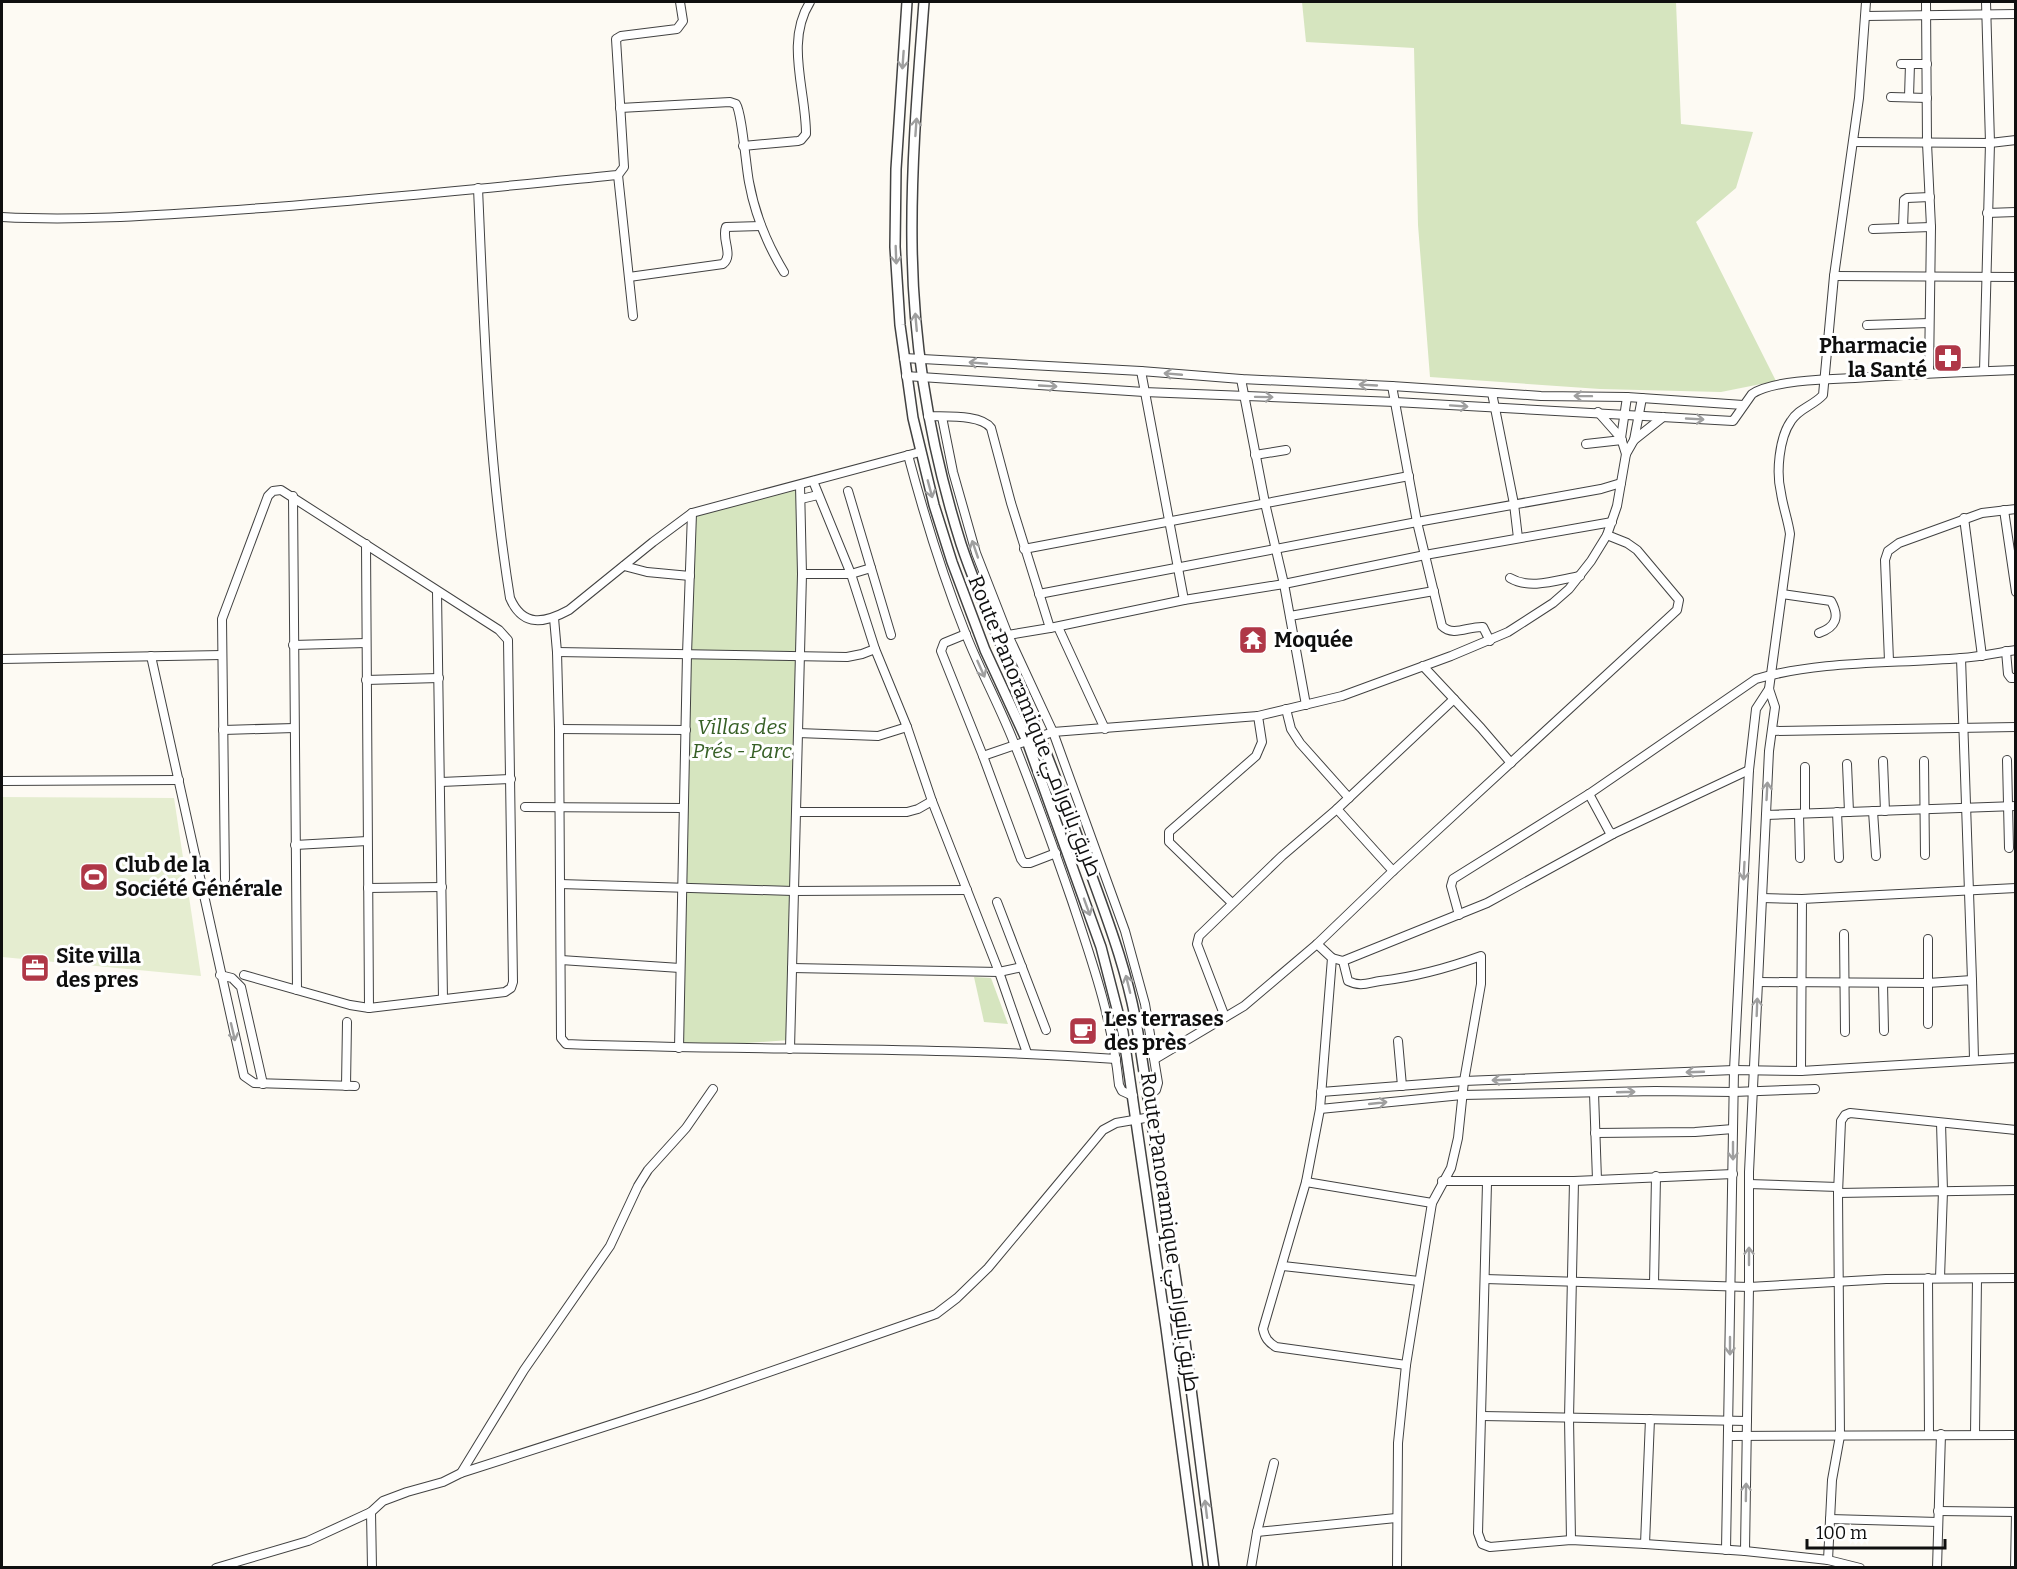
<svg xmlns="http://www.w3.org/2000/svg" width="2017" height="1569" viewBox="0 0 2017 1569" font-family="Bitter,Cairo,serif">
<rect width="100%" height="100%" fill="#fdfaf3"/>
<g fill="#d6e5bf">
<polygon points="1302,2 1676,2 1681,124 1753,132 1736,188 1696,222 1776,381 1721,392 1600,389 1430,377 1418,225 1414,48 1306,42"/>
<polygon points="800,485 790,1040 679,1048 692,513"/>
<polygon points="974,977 991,978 1008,1024 984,1022"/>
</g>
<polygon fill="#e5edd0" points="2,797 174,798 201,976 2,957"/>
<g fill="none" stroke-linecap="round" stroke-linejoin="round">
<g stroke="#424242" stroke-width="10">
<g id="minor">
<polyline points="1926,2 1927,143 1931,227 1929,373"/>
<polyline points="1866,16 2016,14"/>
<polyline points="1901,64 1927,64"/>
<polyline points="1891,97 1927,98"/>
<polyline points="1909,97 1910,64"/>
<path d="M620 108 730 102 736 104C742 113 746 167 749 182 755 215 767 244 784 272"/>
<polyline points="1854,142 1990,143 2016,140"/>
<path d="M743 146 798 141 801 140 806 134C806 90 785 42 810 2"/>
<polyline points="618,175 633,316"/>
<path d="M478 188C484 325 488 462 510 598 523 628 545 623 569 610L653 542 692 513 920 452"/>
<polyline points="1987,213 2016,212"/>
<path d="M2 217C74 221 147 216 220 211 353 202 485 188 618 175L624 167 616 39 621 36 677 29 683 21 680 2"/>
<polyline points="1903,228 1904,200 1907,198 1930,197"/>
<polyline points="1873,229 1931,227"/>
<polyline points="1834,276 2016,277"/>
<path d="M629 277 723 264C734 255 721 239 726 227L761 226"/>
<polyline points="1867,325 1929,323"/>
<polyline points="904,358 1141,371 1241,379 1392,386 1541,396 1627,397 1743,405"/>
<polyline points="1141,371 1184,600"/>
<polyline points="1984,371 1990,143 1986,2"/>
<path d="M906 376 1144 392 1395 402 1733 421 1752 394C1772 380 1830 379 1855 378 1909 374 1962 372 2016 370"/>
<polyline points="1241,379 1265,503 1284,584 1306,705"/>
<path d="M1392 386 1417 522 1442 626C1453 637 1469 626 1483 627L1490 641"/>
<polyline points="1492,393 1514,504 1518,538"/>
<polyline points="1598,412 1621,438 1626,454"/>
<path d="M928 416C945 417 981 414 991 428L1011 503 1050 628 1008 635"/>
<polyline points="942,417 953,472 976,553 1008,635 1053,732 1125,931 1145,1004 1158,1083 1156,1090 1148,1095"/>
<polyline points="1621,438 1627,397"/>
<polyline points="1634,440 1642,398"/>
<polyline points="1586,444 1622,440"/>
<path d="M908 455C924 515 942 574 965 632 980 671 1001 708 1016 748 1036 798 1054 849 1072 901 1093 964 1112 1018 1119 1085L1122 1091 1133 1096"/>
<polyline points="1255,455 1286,450"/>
<polyline points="813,481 851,574 875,649 907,727 932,801 999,972 1027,1053"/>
<polyline points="848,491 891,635"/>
<polyline points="293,496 297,990"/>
<polyline points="801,499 818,495"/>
<polyline points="2004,510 2016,592"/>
<polyline points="1964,518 1982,656"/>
<polyline points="366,544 369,1008"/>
<polyline points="1024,549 1409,476"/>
<polyline points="624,566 647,572 690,576"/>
<polyline points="802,574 851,574 871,568"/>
<path d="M1510 578C1530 590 1557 580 1580 576"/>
<polyline points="437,592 443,999"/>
<polyline points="1039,594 1417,522 1601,489 1621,483"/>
<path d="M1782 594 1831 601C1840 617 1836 627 1819 633"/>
<polyline points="1290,616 1434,591"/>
<path d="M554 618 557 652 559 729 561 1038 566 1044C749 1051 933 1046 1116 1059"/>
<polyline points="1058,627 1105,729"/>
<polyline points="1050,628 1184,600 1284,584 1425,555 1612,522"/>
<polyline points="966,634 944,643 941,651 983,756 1021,859 1024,863 1030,863 1056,853"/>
<polyline points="293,645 366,643"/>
<polyline points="2006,651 2008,674 2011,678 2016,678"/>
<polyline points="557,652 847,657 862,654 875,649"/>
<polyline points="151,656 244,1076 254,1083 355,1086"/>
<polyline points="1961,658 1972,980"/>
<polyline points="2,659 222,655"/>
<polyline points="1889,661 1885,560 1888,551 1899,543 1982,513 2016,509"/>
<polyline points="1423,666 1481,728 1511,763"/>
<polyline points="366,680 439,678"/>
<polyline points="1286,709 1291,729 1300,743 1349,798"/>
<polyline points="559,729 686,730"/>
<polyline points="223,730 294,728"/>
<polyline points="1772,731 2016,727"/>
<polyline points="798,733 878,736 907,727"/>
<polyline points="983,756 1053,732 1258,716"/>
<polyline points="2007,760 2009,848"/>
<polyline points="1883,761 1885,811"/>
<polyline points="1924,761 1925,855"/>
<polyline points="1847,764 1849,812"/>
<polyline points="1805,767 1805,813"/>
<polyline points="2,781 179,780"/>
<polyline points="441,782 511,779"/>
<polyline points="1589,794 1609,831 1613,834 1749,770"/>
<polyline points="525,807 683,808"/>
<polyline points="1337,809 1393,871"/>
<polyline points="1873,811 1876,856"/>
<polyline points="797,812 907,812 918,809 932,801"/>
<polyline points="1837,812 1839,858"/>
<polyline points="1799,814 1800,858"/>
<polyline points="1766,815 2016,806"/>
<polyline points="295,845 367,841"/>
<polyline points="225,879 222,619 268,496 273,491 281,490 499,630 508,640 513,982 511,988 505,992 369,1008 350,1005 244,975"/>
<polyline points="560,884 793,891 967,890"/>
<polyline points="368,888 442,887"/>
<polyline points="1762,898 1802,899"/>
<polyline points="997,902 1046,1030"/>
<polyline points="1232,903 1169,842 1169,832 1256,756 1262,742 1258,716 1342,696 1451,656 1508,632 1553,603 1569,589 1591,561 1607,535 1617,506 1626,454 1634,440 1663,417"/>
<path d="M1459 915 1451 886 1453 879 1589 794 1756 679C1822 660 1893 664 1961 658 1979 657 1997 653 2016 650"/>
<polyline points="1844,934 1845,1032"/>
<path d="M1317 944 1332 958 1320 1109 1306 1182 1263 1329C1265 1338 1268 1342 1276 1347L1406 1365"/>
<polyline points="1332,958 1343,961 1487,903 1613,834"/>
<polyline points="561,960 680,968"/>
<path d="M1343 961 1348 981C1360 987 1368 983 1380 981 1415 977 1448 968 1481 956V984L1464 1081 1458 1138 1451 1168 1432 1203 1406 1365 1398 1443 1397 1568"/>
<polyline points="792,968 999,972 1022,967"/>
<polyline points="220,975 232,978 241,987 263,1084"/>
<polyline points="1758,982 1928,983 1972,980 1974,1059"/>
<polyline points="1883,983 1884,1031"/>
<polyline points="1225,1017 1197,944 1199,936 1282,856 1337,809 1454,699"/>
<polyline points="1928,1024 1928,939"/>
<polyline points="1398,1041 1402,1086"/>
<polyline points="679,1048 687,654 692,513"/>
<polyline points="790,1049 802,574 800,485"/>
<polyline points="1155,1059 1244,1006 1317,944 1393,871 1677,610 1679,600 1637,550 1627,543 1607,535"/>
<polyline points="1801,1071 1802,899 2016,888"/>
<polyline points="346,1086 347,1022"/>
<polyline points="1321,1092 1464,1081 1734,1070 1801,1071 2016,1058"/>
<polyline points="1594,1093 1597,1180"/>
<polyline points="1320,1109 1462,1095 1655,1091 1733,1092 1815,1089"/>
<polyline points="1595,1133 1695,1132 1733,1129"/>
<polyline points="1442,1181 1574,1181 1733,1174"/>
<polyline points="1306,1182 1432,1203"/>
<polyline points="1487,1183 1478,1533 1482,1544 1490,1547 1571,1540 1645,1544 1745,1551 1828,1560 1860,1568"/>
<polyline points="1749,1184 1838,1187"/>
<polyline points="1838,1193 2016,1190"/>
<polyline points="1283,1266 1419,1281"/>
<polyline points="1928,1278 1929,1434"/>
<polyline points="1940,1278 1943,1191 1941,1123"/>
<polyline points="1485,1279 1749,1287 1886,1279 2016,1278"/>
<polyline points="1654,1284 1656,1176"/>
<polyline points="1482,1416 1747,1421"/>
<polyline points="1975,1434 1977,1279"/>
<polyline points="1729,1436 2016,1435"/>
<polyline points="461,1473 524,1370 610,1246 638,1186 648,1170 686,1128 713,1089"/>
<polyline points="1938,1511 2016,1512"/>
<polyline points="371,1512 372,1568"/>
<polyline points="1830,1519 1938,1522"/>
<polyline points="1257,1532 1396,1518"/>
<polyline points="1571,1540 1569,1418 1574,1181"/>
<polyline points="1645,1544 1650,1419"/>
<polyline points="1726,1550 1734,1070 1749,770 1756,709 1769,689"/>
<path d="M1745 1551 1749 1287V1172L1769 751 1775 707 1769 689 1790 534C1788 520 1783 507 1781 493 1776 473 1779 438 1791 421 1799 408 1813 406 1823 395L1834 276 1859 98 1866 2"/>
<polyline points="1828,1560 1832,1480 1840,1436 1838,1193 1841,1121 1845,1115 1850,1113 2016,1130"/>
<polyline points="216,1568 308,1541 371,1512 383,1501 407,1492 443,1482 461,1473 700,1396 936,1314 957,1298 988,1268 1103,1130 1116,1123 1151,1117"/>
<polyline points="1251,1568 1257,1532 1274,1463"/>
<polyline points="1937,1568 1941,1434"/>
<polyline points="2015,1568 2016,1513"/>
</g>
</g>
<g stroke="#424242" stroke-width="12">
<g id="tertiary">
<polyline points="907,2 896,169 895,247 900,325 913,418 934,505 952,562 985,650 1027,741 1101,947 1123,1032 1166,1328 1198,1568"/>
<path d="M924 2C918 82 911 162 912 243 913 346 930 446 961 544 983 610 1015 673 1040 738 1058 782 1074 828 1091 874 1110 926 1129 977 1138 1033L1183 1326 1214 1568"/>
</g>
</g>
<use href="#minor" stroke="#fff" stroke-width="8"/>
<use href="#tertiary" stroke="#fff" stroke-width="9"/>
</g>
<defs><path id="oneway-shaft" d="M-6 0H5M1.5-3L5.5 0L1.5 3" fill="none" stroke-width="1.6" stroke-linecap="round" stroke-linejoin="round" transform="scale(1.5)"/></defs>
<g stroke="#9f9f9f">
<use href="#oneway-shaft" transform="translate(903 60) rotate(94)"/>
<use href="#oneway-shaft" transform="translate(916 127) rotate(-86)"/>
<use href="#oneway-shaft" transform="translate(896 255) rotate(88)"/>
<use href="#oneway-shaft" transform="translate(916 322) rotate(-95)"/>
<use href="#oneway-shaft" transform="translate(978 363) rotate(-175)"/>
<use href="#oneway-shaft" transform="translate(1173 374) rotate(-175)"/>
<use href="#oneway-shaft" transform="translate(1368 385) rotate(-177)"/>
<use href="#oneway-shaft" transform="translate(1048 386) rotate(3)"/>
<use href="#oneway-shaft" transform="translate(1583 396) rotate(-179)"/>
<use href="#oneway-shaft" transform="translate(1264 397) rotate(1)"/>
<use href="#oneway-shaft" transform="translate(1459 406) rotate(4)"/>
<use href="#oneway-shaft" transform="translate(1695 419) rotate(3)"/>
<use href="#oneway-shaft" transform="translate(930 489) rotate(75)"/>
<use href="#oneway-shaft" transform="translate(975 549) rotate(-109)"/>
<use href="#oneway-shaft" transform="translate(981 669) rotate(66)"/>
<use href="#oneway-shaft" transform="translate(1767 791) rotate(-87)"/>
<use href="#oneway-shaft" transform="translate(1744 871) rotate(93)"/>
<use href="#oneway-shaft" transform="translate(1087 907) rotate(70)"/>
<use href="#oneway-shaft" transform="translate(1128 984) rotate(-104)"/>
<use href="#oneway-shaft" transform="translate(1757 1007) rotate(-88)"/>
<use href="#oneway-shaft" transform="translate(233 1032) rotate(77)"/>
<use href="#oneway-shaft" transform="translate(1695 1072) rotate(178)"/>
<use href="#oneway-shaft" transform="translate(1501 1080) rotate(178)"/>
<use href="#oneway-shaft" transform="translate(1626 1092) rotate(-2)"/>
<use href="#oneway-shaft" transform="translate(1378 1103) rotate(-6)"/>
<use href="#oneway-shaft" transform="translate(1733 1151) rotate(90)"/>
<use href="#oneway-shaft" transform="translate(1749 1256) rotate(-90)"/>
<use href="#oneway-shaft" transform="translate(1730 1346) rotate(90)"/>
<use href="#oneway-shaft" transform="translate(1746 1492) rotate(-89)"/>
<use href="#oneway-shaft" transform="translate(1206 1509) rotate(-97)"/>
</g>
<defs>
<g id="pharmacy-square" transform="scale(1.5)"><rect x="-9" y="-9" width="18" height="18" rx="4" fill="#af3747" stroke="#fff"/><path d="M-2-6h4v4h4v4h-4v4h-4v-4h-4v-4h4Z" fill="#fff"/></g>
<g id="temple-square" transform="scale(1.5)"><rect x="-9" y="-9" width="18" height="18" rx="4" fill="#af3747" stroke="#fff"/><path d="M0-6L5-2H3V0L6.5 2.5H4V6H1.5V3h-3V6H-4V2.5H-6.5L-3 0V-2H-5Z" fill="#fff"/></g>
<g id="stadium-square" transform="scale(1.5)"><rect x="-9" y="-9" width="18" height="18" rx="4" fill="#af3747" stroke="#fff"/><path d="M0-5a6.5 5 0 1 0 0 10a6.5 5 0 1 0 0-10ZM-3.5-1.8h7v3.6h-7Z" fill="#fff"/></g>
<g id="office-square" transform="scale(1.5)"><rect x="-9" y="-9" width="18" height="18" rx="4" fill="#af3747" stroke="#fff"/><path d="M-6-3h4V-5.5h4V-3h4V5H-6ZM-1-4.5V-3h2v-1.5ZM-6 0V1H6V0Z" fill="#fff"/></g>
<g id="cafe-square" transform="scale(1.5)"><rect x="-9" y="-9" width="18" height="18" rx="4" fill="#af3747" stroke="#fff"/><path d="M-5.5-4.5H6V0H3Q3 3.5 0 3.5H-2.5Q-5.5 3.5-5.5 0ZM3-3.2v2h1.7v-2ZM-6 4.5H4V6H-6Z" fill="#fff"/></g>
</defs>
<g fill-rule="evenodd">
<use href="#pharmacy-square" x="1948" y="358"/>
<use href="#temple-square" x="1253" y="640"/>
<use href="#stadium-square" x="94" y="877"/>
<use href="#office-square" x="35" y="968"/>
<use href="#cafe-square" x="1083" y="1031"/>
</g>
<g text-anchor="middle" stroke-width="6" stroke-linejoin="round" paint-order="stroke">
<g font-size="21" font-weight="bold" fill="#0f0f0f" stroke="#fff" text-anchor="start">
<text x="1927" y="353" text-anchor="end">Pharmacie<tspan x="1927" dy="24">la Santé</tspan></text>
<text x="1274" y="647">Moquée</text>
<text x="115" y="872">Club de la<tspan x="115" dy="24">Société Générale</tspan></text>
<text x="56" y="963">Site villa<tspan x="56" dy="24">des pres</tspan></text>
<text x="1104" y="1026">Les terrases<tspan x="1104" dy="24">des près</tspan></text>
</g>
<g font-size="21" fill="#0f0f0f" stroke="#fff">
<text transform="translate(1035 726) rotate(68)" y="7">Route Panoramique طريق بانورامي</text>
<text transform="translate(1170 1232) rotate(82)" y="7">Route Panoramique طريق بانورامي</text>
</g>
<g font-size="21" font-style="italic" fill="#376026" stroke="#fff">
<text x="742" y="734">Villas des<tspan x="742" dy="24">Prés - Parc</tspan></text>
</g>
</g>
<rect width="2017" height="1569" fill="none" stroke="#0f0f0f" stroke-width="6"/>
<path d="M1807 1539v9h138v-9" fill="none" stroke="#0f0f0f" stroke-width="3"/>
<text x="1816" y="1539" font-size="18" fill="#0f0f0f" stroke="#ffffff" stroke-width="4.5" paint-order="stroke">100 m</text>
</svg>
